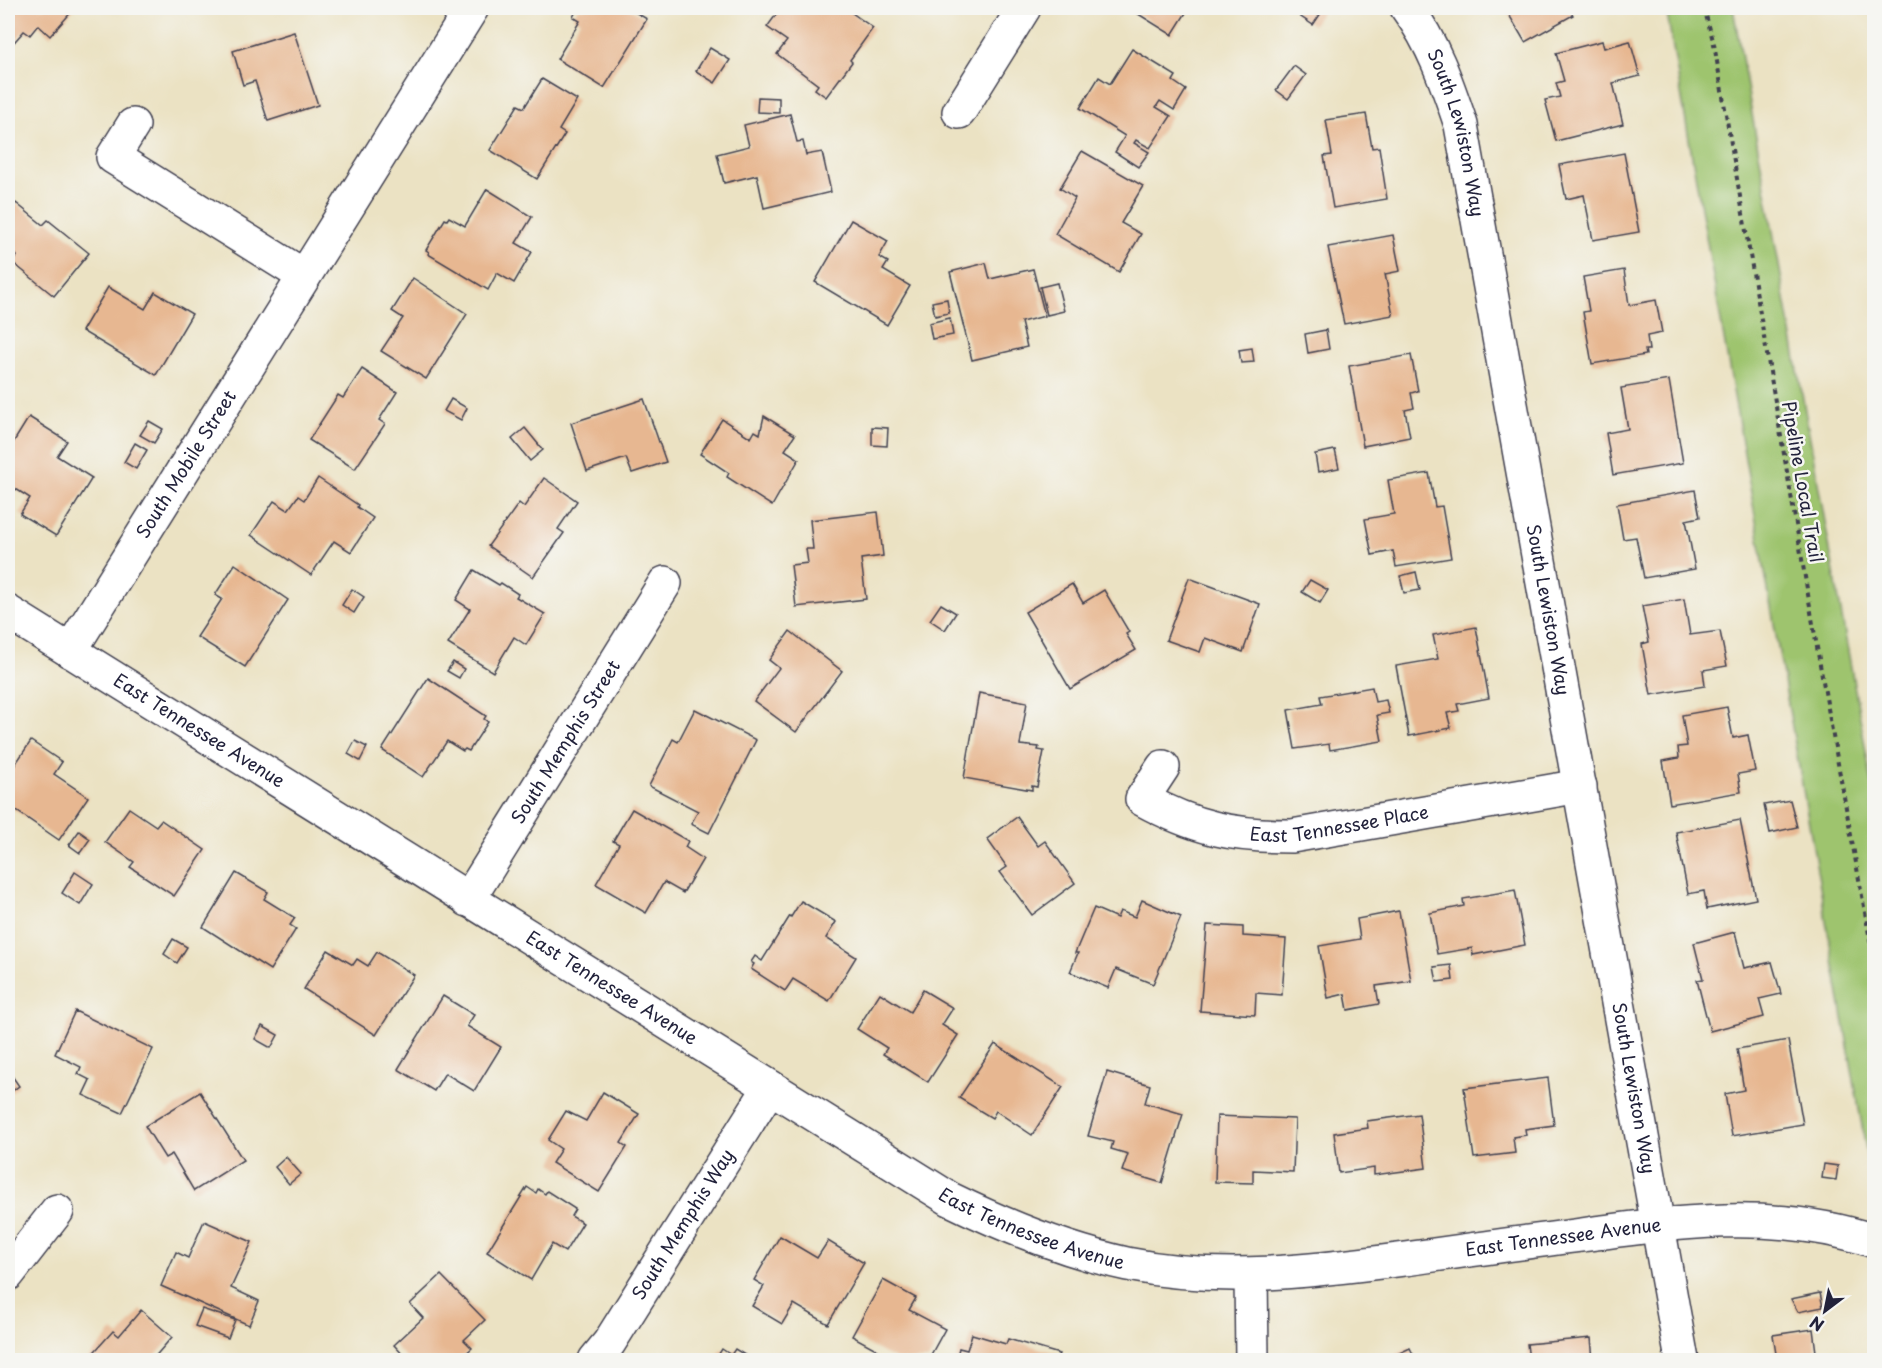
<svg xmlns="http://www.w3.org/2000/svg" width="1882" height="1368" viewBox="0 0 1882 1368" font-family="'Playpen Sans',sans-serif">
<rect width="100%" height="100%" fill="#f6f6f2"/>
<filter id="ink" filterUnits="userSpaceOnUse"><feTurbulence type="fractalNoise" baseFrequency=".0167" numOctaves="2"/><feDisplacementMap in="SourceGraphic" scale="12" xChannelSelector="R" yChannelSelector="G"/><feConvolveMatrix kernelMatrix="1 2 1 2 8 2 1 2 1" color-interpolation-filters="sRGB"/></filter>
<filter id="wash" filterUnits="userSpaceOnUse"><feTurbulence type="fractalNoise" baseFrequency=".008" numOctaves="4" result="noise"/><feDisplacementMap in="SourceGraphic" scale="24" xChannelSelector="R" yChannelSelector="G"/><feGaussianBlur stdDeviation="1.35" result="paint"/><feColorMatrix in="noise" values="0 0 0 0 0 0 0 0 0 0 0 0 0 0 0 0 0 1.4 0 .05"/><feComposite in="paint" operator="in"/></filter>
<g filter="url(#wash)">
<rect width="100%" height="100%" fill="#ebe2c3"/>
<polygon fill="#9ec46e" stroke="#607354" stroke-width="1.5" points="1666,8 1733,8 1874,796 1874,1183 1872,1183"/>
<g id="blocks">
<g fill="#e7b791">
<polygon points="8,8 75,8 50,36 38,25 30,35 24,31 8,49"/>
<polygon points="578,8 628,8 647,19 604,88 557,59 580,21 573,17"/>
<polygon points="781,8 802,8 808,12 811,8 845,8 873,28 850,60 852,62 826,97 815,89 818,85 777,54 787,41 767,27"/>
<polygon points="1138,8 1189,8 1172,35 1135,12"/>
<polygon points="1299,8 1319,8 1323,10 1313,25 1295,13"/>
<polygon points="1505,8 1568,8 1573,15 1525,42"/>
<polygon points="294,32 318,105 268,121 255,81 243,85 233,51"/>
<polygon points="1602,41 1604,48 1630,41 1640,76 1613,83 1623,124 1556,141 1545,100 1560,97 1556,83 1564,81 1556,53"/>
<polygon points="710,48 730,60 715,83 696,71"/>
<polygon points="1132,49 1176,76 1173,81 1186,90 1174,110 1160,101 1156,107 1171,116 1150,148 1136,140 1134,143 1149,152 1138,167 1115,152 1125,136 1080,108 1099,77 1110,84"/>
<polygon points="1294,66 1306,75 1288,99 1276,90"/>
<polygon points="542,79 577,100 559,130 565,134 537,179 490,150 518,105 524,108"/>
<polygon points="8,95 13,95 11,131 8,131"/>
<polygon points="758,97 779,98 779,113 757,112"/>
<polygon points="790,114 797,142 803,141 806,155 822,152 831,192 764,208 757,175 724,183 717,154 749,146 744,125"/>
<polygon points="1366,114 1372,148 1379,147 1387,199 1333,208 1324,156 1332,155 1326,120"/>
<polygon points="1082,151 1143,186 1121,223 1141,234 1119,272 1055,234 1075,198 1060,188"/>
<polygon points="1624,153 1639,232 1593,240 1584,195 1566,199 1559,165"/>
<polygon points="487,189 532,217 516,243 532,252 514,283 497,273 488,290 428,254 429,252 426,250 445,219 447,220 449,217 465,226"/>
<polygon points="16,203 43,225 48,220 89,253 54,296 12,262 17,256 8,249 8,213"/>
<polygon points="851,220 888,241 879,257 888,262 883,270 910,286 887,325 815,282"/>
<polygon points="1393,235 1400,271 1385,274 1393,315 1344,324 1328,247"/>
<polygon points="986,263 990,279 1033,269 1045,316 1021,322 1027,347 972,360 950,272"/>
<polygon points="1624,270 1629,305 1656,300 1662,333 1647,336 1649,350 1645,350 1646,355 1592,364 1583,312 1589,311 1583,277"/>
<polygon points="413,278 467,314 426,379 381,351 403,318 392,311"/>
<polygon points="1057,283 1064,311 1047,315 1040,287"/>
<polygon points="108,287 145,309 155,292 192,314 156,375 82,331"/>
<polygon points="947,299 949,313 935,316 932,302"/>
<polygon points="950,318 953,335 932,339 929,323"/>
<polygon points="1326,330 1329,349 1308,353 1305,334"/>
<polygon points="1252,348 1254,362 1241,363 1239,350"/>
<polygon points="1411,355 1418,391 1411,393 1414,408 1405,410 1410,437 1363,446 1349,366"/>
<polygon points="362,369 397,392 379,420 385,424 355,469 309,440 338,395 343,398"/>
<polygon points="1669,380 1683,463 1613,475 1606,433 1628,429 1621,388"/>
<polygon points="451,399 467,408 461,420 444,411"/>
<polygon points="644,399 666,462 632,473 626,458 587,471 571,423"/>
<polygon points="764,416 795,435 785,450 799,459 772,506 727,477 729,473 700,454 722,419 751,438 755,431 760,434"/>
<polygon points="29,417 67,441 57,456 92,478 56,536 20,514 30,498 8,484 8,451"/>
<polygon points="149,421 163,429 154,443 140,435"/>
<polygon points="872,427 888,428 887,446 872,445"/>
<polygon points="525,428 543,450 530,461 512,439"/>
<polygon points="135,443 147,450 136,469 124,462"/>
<polygon points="1335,450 1339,468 1318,472 1315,454"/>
<polygon points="1429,473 1435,507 1442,506 1451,558 1396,567 1393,551 1372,555 1365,519 1394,514 1388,480"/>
<polygon points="318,478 358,505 357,507 373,518 351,552 334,541 311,575 251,535 274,501 288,510 298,496 304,500"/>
<polygon points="544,478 577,501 558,529 564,533 533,577 488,546 519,503 524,507"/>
<polygon points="1695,490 1700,517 1686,520 1695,569 1644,578 1636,537 1623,539 1617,504"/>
<polygon points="878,512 883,556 861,559 866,599 796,607 791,565 808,563 806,549 813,549 810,520"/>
<polygon points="235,564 288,600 245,667 197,637 222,599 215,595"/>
<polygon points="474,570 499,585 501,583 518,594 516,597 545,614 526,645 514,637 493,672 448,644 470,609 456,600"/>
<polygon points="1416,572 1420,590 1404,593 1400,576"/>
<polygon points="1189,578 1260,604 1243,652 1205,638 1200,652 1166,640"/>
<polygon points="1310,580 1328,590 1320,603 1302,592"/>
<polygon points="1072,584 1083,603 1104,590 1129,632 1126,634 1136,650 1070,689 1025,612"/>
<polygon points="352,589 364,597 354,613 342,605"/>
<polygon points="1684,599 1690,635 1720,631 1727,666 1703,670 1705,686 1651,695 1642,644 1649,642 1642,606"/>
<polygon points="941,604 956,613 945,630 930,620"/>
<polygon points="1476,627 1489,698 1457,704 1459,711 1447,713 1451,728 1409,736 1396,666 1438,659 1433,635"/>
<polygon points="790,631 842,671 796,732 754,701 779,668 769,660"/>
<polygon points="453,662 464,669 459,678 447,671"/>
<polygon points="428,678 486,716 484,719 488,722 469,751 465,749 463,751 447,741 423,777 382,750"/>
<polygon points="1372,687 1375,702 1386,700 1389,713 1377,715 1382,741 1330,750 1329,744 1295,749 1288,710 1322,704 1320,696"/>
<polygon points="979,693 1027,702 1020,745 1039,747 1038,750 1044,751 1037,787 1032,786 1032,790 964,778"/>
<polygon points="1727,707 1733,738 1748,735 1755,771 1738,774 1741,792 1670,804 1663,761 1679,758 1678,747 1687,746 1682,715"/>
<polygon points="695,709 756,740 709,833 691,824 698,811 649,786 673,739 678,742"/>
<polygon points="31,741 62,762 54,774 88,797 59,840 8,805 8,775"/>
<polygon points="355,741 367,747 360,761 348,754"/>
<polygon points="1790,800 1797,827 1770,833 1764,805"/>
<polygon points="129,808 156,826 161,820 205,850 174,896 130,867 134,862 105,842"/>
<polygon points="632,809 688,841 685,847 703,859 683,893 664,882 646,913 596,884 619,844 613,841"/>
<polygon points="1017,817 1038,846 1045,841 1075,883 1032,915 1000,872 1007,867 987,839"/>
<polygon points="1740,820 1756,899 1707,909 1704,891 1688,894 1676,832"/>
<polygon points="79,831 90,839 80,853 69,845"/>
<polygon points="75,872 93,884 80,905 62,893"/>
<polygon points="236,873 268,892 264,899 295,918 290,925 296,929 270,970 203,927"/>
<polygon points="1515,890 1525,945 1473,955 1472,948 1437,954 1430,913 1464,906 1463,899"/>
<polygon points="1142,900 1181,917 1153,984 1116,969 1108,988 1070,972 1078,953 1075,953 1094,908 1117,918 1120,911 1135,917"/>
<polygon points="801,901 836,922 826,938 856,957 829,1001 793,979 785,991 751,969 754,964 751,962 755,956 762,961 790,916 791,917"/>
<polygon points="1399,911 1411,981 1376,986 1379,1004 1348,1010 1345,994 1328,998 1319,946 1360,939 1357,919"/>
<polygon points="1207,925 1243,927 1243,936 1286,939 1282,995 1256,993 1255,1015 1200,1011"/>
<polygon points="1735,932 1744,968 1772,962 1781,994 1759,999 1764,1017 1710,1031 1697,980 1703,979 1694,943"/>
<polygon points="173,939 187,947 177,963 164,954"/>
<polygon points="328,950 353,965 357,959 368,966 377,952 414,975 376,1035 304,989"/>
<polygon points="1451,965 1453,980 1437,982 1434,967"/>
<polygon points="923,990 953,1008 942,1025 958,1035 928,1082 883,1054 887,1048 857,1029 880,993 910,1012"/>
<polygon points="443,996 474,1015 467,1026 501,1047 474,1091 445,1073 434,1091 398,1069"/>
<polygon points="75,1011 153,1049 122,1113 83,1095 90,1080 78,1074 81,1067 55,1054"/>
<polygon points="262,1026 278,1035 271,1048 255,1039"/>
<polygon points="1788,1040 1803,1124 1732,1136 1725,1094 1744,1090 1737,1049"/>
<polygon points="995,1044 1063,1087 1032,1135 996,1111 992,1118 959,1098"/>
<polygon points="8,1070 19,1086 8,1094"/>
<polygon points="1107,1072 1150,1085 1145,1103 1183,1114 1162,1183 1122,1171 1128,1154 1111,1149 1113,1142 1088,1136"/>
<polygon points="1548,1078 1554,1125 1525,1129 1526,1135 1513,1137 1515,1153 1474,1158 1464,1088"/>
<polygon points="200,1092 243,1160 194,1191 172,1154 165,1158 145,1126"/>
<polygon points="603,1092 639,1114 621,1143 627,1147 599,1192 552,1163 561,1149 548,1140 566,1111 586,1121"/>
<polygon points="1419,1114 1426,1168 1374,1175 1374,1168 1339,1173 1334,1133 1368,1128 1367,1121"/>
<polygon points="1217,1116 1295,1119 1293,1172 1253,1170 1253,1183 1215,1182"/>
<polygon points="286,1157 301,1174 289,1184 275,1167"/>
<polygon points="1824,1164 1838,1166 1836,1180 1822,1178"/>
<polygon points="527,1187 536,1193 538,1189 545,1194 547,1191 575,1209 571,1216 583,1223 565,1252 552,1244 531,1280 487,1252"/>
<polygon points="204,1221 252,1242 231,1288 259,1301 249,1325 161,1286 176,1252 188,1258"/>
<polygon points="780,1236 817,1258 828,1241 864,1263 828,1324 794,1304 782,1324 752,1306 764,1286 754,1280"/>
<polygon points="441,1275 485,1320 464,1340 472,1348 462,1357 466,1360 408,1360 394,1345 423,1318 410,1304"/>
<polygon points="883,1280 916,1298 909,1310 945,1329 928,1360 896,1360 852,1336"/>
<polygon points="1820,1293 1823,1307 1798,1312 1791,1299"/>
<polygon points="202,1309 235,1320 228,1338 195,1326"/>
<polygon points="141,1310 172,1337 152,1360 87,1360 113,1331 119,1336"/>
<polygon points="1813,1329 1817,1360 1777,1360 1773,1335"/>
<polygon points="972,1334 1006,1344 1008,1339 1059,1354 1056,1360 956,1360 959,1348 967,1350"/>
<polygon points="1591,1338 1593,1360 1529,1360 1527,1344"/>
<polygon points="1410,1348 1416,1360 1376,1360 1387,1356 1389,1358"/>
<polygon points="722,1349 731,1355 735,1349 753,1360 715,1360"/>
</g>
</g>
</g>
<g filter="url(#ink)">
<use href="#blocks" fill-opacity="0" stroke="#403f4f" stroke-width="1.5"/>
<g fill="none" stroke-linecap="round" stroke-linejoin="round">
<g stroke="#403f4f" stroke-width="36">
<g id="street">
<path id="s1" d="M1407 8C1433 43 1447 83 1461 125L1682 1360"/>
<polyline points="959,112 1024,8"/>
<polyline points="133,125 113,157 304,276"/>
<path id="s2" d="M8 612 950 1199C1007 1227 1064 1250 1127 1264 1220 1283 1313 1271 1405 1259 1462 1251 1518 1243 1574 1236 1674 1222 1777 1208 1874 1241"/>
<path id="s3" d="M70 651 472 8"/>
<path id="s4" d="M1163 767 1142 799C1195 828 1232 836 1292 836L1580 786"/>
<path id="s5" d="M468 900 665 583"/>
<polyline points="8,1274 57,1211"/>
<polyline points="1251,1275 1252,1360"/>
<path id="s6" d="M595 1360 609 1343 770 1087"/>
</g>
</g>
<polyline stroke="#403f4f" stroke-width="4" stroke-dasharray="4.5 4.5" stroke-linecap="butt" points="1704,8 1714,44 1819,659 1874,962"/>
<use href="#street" stroke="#fff" stroke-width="33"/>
</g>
</g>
<g text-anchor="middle" stroke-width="5" stroke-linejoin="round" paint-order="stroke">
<g font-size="18" fill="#22223b" stroke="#f6f6f2">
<text dy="6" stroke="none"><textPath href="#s1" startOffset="136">South Lewiston Way</textPath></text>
<text dy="6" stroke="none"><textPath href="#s3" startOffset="220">South Mobile Street</textPath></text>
<text transform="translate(1802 482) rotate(80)" y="6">Pipeline Local Trail</text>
<text dy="6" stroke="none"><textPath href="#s1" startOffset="622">South Lewiston Way</textPath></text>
<text dy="6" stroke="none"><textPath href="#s2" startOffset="225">East Tennessee Avenue</textPath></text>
<text dy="6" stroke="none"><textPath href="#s5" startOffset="186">South Memphis Street</textPath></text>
<text dy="6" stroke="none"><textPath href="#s4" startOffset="243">East Tennessee Place</textPath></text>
<text dy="6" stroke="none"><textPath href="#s2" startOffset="711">East Tennessee Avenue</textPath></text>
<text dy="6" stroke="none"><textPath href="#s1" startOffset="1108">South Lewiston Way</textPath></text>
<text dy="6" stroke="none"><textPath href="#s6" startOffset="162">South Memphis Way</textPath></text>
<text dy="6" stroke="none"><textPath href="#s2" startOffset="1197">East Tennessee Avenue</textPath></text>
<text dy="6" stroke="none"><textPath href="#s2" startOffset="1738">East Tennessee Avenue</textPath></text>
</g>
</g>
<rect width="1882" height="1368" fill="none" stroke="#f6f6f2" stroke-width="30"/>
<g transform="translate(1825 1311) rotate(212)" stroke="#f6f6f2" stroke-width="4.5" paint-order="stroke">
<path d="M0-4.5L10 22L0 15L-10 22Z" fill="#22223b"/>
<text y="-9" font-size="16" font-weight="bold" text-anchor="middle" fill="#22223b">N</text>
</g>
</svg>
